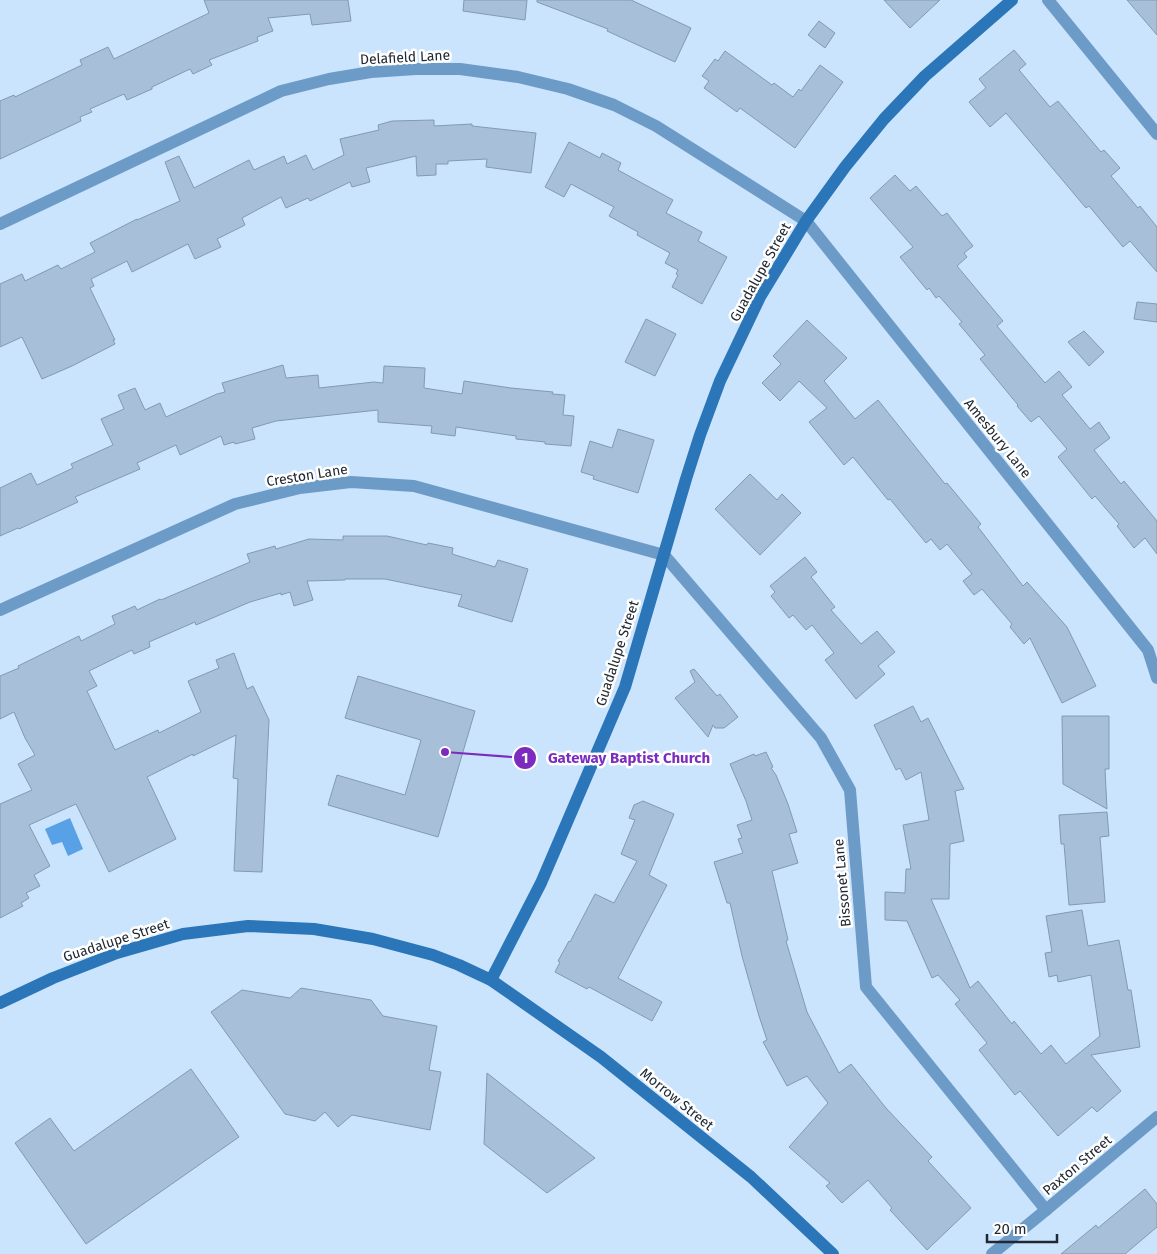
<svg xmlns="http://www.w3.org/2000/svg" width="1157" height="1254" viewBox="0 0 1157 1254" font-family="'Fira Sans',sans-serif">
<rect width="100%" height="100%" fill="#cbe4fd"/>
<polygon fill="#58a1e6" points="70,818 83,849 68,856 62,842 52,845 45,829"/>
<g fill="#a7bfd8" stroke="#829ab1">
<polygon points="204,0 348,0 351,21 312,25 310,14 268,18 273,31 257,37 258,41 209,60 212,65 193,74 190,69 152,87 152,89 127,100 124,94 90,109 92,112 80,117 81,121 0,159 0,101 14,95 15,97 82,65 80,60 108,47 114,59 209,13"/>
<polygon points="464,0 527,0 525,20 463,11"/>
<polygon points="537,0 631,0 691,28 675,62 607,31 608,29 537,2"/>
<polygon points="884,0 940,0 910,28"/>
<polygon points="1127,0 1157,0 1157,35"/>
<polygon points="819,21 835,33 825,48 808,35"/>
<polygon points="1014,50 1026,64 1019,70 1050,107 1058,101 1101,152 1104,150 1120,168 1111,176 1138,208 1140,206 1157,227 1157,272 1130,241 1123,247 1089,206 1086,208 1006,113 990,127 969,102 986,88 979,79"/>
<polygon points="725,51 772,85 774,83 793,97 799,89 801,91 820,65 843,82 795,148 740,108 737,112 704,88 709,81 702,76 715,59 718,61"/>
<polygon points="434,120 434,126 472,124 472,126 536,133 531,173 486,167 487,159 448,161 448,164 436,164 436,175 417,176 416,156 366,168 370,182 352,187 350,182 310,201 308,198 286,208 281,197 242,218 245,225 217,239 221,247 195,259 188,244 132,272 127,261 91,279 94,286 90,288 115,340 113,340 115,344 72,366 42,379 22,337 0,347 0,284 22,274 25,281 58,265 61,269 95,252 90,243 137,219 137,220 180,201 165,162 179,156 194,188 249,160 254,170 284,156 287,164 306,155 313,170 344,155 340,139 379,130 378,125 392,121"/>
<polygon points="569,142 600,158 602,153 621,163 618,170 673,200 666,213 702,232 698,241 727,257 702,304 672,287 678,275 676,274 678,270 665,263 670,253 637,235 638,232 609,216 614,207 571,184 564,197 545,187"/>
<polygon points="895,175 910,191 916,186 942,216 947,213 973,246 964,253 967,257 957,266 1003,321 997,326 1045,383 1059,371 1072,387 1062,395 1090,429 1099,422 1110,438 1094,450 1121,484 1124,481 1157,521 1157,554 1145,538 1134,548 1117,526 1119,524 1095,496 1092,499 1058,457 1067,449 1039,416 1031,422 1017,406 1018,405 980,359 985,355 959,324 962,322 939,296 936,298 929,288 927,290 900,257 913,247 870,198"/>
<polygon points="1137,302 1157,304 1157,322 1134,319"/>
<polygon points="646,319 676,334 655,376 625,362"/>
<polygon points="807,320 847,358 824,381 855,419 878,400 945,484 947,483 981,524 978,527 1023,586 1027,582 1067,627 1096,686 1062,703 1030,638 1024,644 1010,627 1012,624 982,589 974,595 963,581 972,574 947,544 940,550 931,539 926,543 890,499 888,500 853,457 844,465 809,422 827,408 799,381 780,401 762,383 781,364 773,356"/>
<polygon points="1084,331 1104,352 1089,366 1068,342"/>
<polygon points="283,365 286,378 318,375 319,388 374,382 383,383 384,366 425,368 424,388 462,394 464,381 511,388 553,392 552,394 565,395 563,415 574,416 571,446 545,444 545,442 516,439 516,436 456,427 455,436 431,433 432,426 378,422 378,410 276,421 252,428 255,439 235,444 234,442 224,445 221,436 180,455 176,445 137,463 140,469 75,497 78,502 19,529 18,528 0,536 0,488 31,473 37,485 73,468 71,464 113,445 101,419 124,409 118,395 135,388 145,410 160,403 166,417 217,394 225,392 222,383"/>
<polygon points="618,429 654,440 638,493 593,479 594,476 581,472 590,441 612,448"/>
<polygon points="750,474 777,500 782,494 801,513 760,555 715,509"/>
<polygon points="343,536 387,536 427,545 428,543 453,548 452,554 495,567 498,560 528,569 512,622 458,606 462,595 385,579 345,579 345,580 307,581 313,600 294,606 290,592 281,595 281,593 250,602 196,625 195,622 149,642 150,647 134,654 132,650 89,671 97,686 87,691 115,750 158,730 159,733 201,712 188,681 219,668 216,660 234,653 247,689 253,686 269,720 262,872 234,871 238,779 233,778 236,735 193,756 193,754 147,777 176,839 109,872 76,804 29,825 50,866 34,875 40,886 26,893 29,898 21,903 23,906 0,918 0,804 32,790 18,764 35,755 25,738 14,712 0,719 0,676 19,668 18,666 79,636 81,641 115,624 112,616 135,606 137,610 160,599 161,600 250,562 247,554 275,546 276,549 309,539 343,540"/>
<polygon points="805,557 817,572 811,577 835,607 831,610 861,644 877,631 895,652 878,666 885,674 856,699 825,660 834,653 812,625 806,630 793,615 789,618 771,596 775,592 770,586"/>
<polygon points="694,669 717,696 720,694 738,717 724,728 715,728 713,725 708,737 675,698 695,682 690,671"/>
<polygon points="358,676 475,711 438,837 328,805 337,775 405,795 421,740 345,718"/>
<polygon points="913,706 921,722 928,718 964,789 955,791 964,841 950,844 949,899 931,899 970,988 978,981 1012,1024 1014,1021 1041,1054 1051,1045 1066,1064 1100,1036 1091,975 1058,982 1057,975 1049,977 1045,953 1052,952 1046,916 1082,910 1088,946 1119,940 1128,990 1131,990 1140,1047 1091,1055 1121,1091 1097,1112 1092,1107 1058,1136 1020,1091 1015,1095 979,1050 987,1043 955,1004 960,1000 938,975 932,978 907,921 885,920 885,892 905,893 906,869 911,869 903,825 929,820 921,772 906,780 900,768 896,770 874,725"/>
<polygon points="1062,716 1109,716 1109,769 1105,769 1107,809 1063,784"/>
<polygon points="766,752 773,767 771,768 776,775 788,804 797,832 789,834 798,863 772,871 788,940 786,941 807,1012 839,1073 851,1064 886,1108 932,1157 928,1161 971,1208 927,1250 890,1210 892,1208 868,1180 842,1203 826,1186 830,1183 789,1147 828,1103 807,1076 787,1086 763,1042 767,1040 759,1016 742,956 730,903 727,903 714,862 743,853 738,839 742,838 737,825 752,820 746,801 730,764 754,754 755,756"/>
<polygon points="643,801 674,814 649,875 667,885 618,978 662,1002 652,1021 589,987 587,989 555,972 560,962 558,961 569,941 570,942 595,894 614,903 637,861 621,854 635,820 629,818 634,805"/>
<polygon points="1107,812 1109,836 1100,837 1105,902 1069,905 1064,844 1061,844 1059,815"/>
<polygon points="301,988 371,1000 383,1016 437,1026 429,1070 441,1072 430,1130 352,1115 338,1127 325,1112 315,1121 285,1114 211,1012 242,990 290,998"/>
<polygon points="191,1069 239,1137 86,1244 15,1143 50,1118 74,1151"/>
<polygon points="487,1073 595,1158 547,1193 484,1144"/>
<polygon points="1145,1189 1157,1204 1157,1227 1125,1254 1061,1254 1096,1225 1098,1228"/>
</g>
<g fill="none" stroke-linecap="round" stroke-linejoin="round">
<g stroke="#6d9bc8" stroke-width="12">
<polyline points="1048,0 1157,134"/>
<polyline points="0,224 281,91 329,79 371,72 416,69 460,69 518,77 568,89 614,105 656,126 806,221 1148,650 1157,678"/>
<polyline points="0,610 235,504 300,488 351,482 414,486 664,555 821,738 850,790 866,987 1046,1210"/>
<polyline points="992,1254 1046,1210 1157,1117"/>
</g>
<g stroke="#2b76b9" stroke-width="12">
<polyline points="491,980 541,883 625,687 686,479 700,435 720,381 760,297 806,221 845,167 884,119 925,76 1012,0"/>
<polyline points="0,1003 53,978 117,953 183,934 248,926 314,929 373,939 433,955 459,965 491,980 601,1057 751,1177 833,1254"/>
</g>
</g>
<g text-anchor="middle" stroke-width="5" stroke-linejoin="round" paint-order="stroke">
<g font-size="14" fill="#202932" stroke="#fff">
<text transform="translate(405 57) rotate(-3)" y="5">Delafield Lane</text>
<text transform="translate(760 272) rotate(-61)" y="5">Guadalupe Street</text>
<text transform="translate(998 438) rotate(51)" y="5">Amesbury Lane</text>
<text transform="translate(307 475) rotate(-9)" y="5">Creston Lane</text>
<text transform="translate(617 653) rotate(-72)" y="5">Guadalupe Street</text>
<text transform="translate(842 883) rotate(-95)" y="5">Bissonet Lane</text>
<text transform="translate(116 940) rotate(-18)" y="5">Guadalupe Street</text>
<text transform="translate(677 1099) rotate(39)" y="5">Morrow Street</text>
<text transform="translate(1077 1165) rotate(-40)" y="5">Paxton Street</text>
</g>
</g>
<path fill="none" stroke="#7b2cbf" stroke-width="2" d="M445 752L525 758"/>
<g fill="#7b2cbf" stroke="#fff" stroke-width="2">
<circle cx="445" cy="752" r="5"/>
<circle cx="525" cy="758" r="12"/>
</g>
<g font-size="15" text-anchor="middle" font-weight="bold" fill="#fff">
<text x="525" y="763">1</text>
</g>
<g font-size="15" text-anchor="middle" font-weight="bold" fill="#7b2cbf" stroke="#fff" stroke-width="5" stroke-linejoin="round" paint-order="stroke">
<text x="629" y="763">Gateway Baptist Church</text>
</g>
<path d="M987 1234v8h70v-8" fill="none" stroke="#202932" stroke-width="2.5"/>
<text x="994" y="1234" font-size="15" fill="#202932" stroke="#ffffff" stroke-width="4" paint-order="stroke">20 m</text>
</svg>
